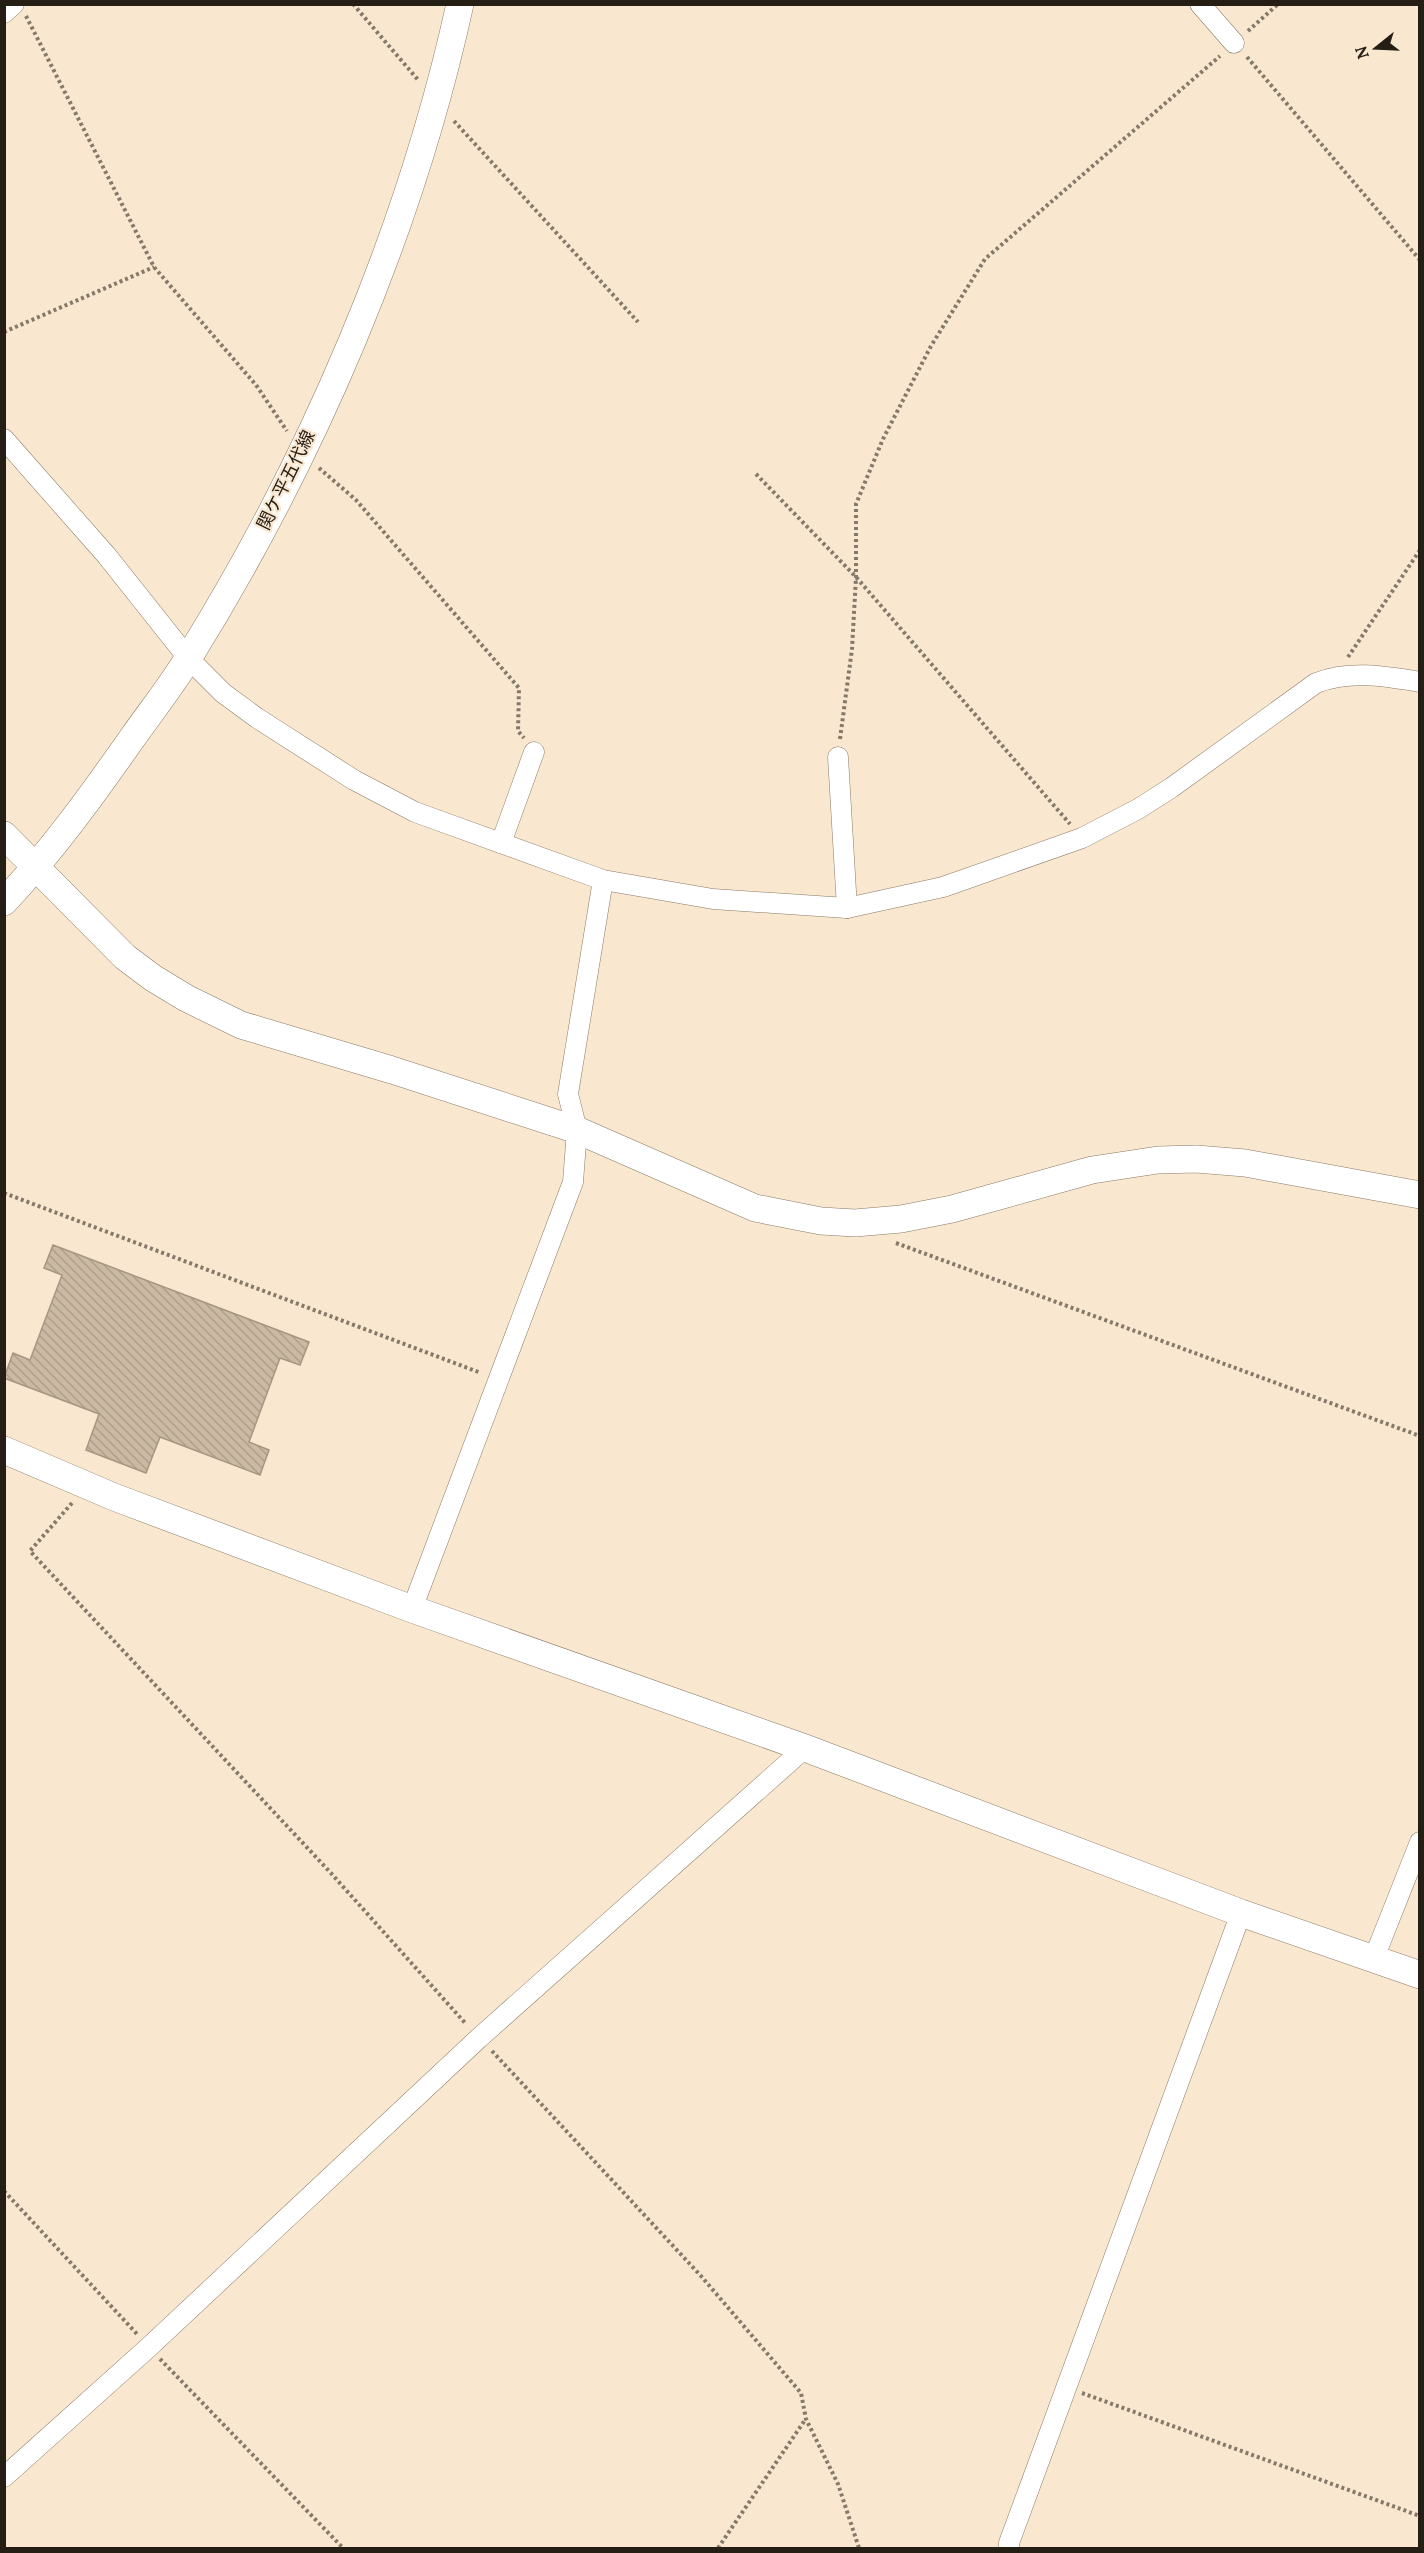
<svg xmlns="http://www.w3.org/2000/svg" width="1424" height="2553" viewBox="0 0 1424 2553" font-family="Lora,'Noto Sans JP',serif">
<defs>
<pattern id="building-back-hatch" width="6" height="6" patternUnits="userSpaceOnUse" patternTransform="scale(1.5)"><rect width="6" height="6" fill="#cbb9a3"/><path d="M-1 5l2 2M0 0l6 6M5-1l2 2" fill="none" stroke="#ae9f8b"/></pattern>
</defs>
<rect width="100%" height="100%" fill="#f9e7d0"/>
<polygon fill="url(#building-back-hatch)" stroke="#a69681" stroke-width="1.5" points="53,1245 309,1342 300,1365 280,1358 249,1442 269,1450 260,1475 160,1437 146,1473 86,1450 99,1414 4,1378 13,1353 30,1360 62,1275 44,1268"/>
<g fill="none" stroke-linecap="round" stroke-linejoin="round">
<g stroke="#8a7a65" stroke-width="21">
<g id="street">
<polyline points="1200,4 1234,43"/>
<polyline points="4,13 14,4"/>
<path d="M4 439 107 556 188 658 223 693 257 718 354 780 415 812 603 880 713 899 847 908 943 887 1082 838 1138 809 1171 788 1316 683C1350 670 1384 676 1420 682"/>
<polyline points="838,757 847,908"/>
<polyline points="501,843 534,752"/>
<polyline points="412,1609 573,1182 577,1130 568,1094 603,880"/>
<polyline points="1374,1958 1420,1842"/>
<polyline points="4,2477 149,2347 479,2038 805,1748"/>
<polyline points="1009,2548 1009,2543 1241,1913"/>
</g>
</g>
<g stroke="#8a7a65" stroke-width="28">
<g id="secondary">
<polyline points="4,835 125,957 153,978 186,998 241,1025 392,1070 577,1130 755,1208 821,1221 855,1223 901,1219 952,1209 1092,1170 1158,1160 1196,1159 1245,1163 1420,1195"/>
<path d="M4 902C52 851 93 794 133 737 152 710 172 685 189 657 312 459 410 232 460 4"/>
<polyline points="4,1450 114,1497 412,1609 805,1748 1241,1913 1420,1975"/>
</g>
</g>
<g stroke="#85796a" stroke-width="4" stroke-dasharray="3 3" stroke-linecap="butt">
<polyline points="353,4 419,81"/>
<polyline points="26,16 154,267 256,385 287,431"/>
<polyline points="1248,31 1278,4"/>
<polyline points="1247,57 1420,260"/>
<polyline points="454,121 638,322"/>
<polyline points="4,332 154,267"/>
<polyline points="319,468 356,500 519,688 518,731 524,738"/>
<polyline points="756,474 856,577 1070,824"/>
<polyline points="1348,657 1420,550"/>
<polyline points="840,739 852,649 856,577 856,504 883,439 931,346 985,259 1220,56"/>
<polyline points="4,1193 481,1373"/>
<polyline points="896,1243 1420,1436"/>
<polyline points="72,1503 30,1551 329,1871 466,2024"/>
<polyline points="492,2051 701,2276 801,2393 806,2419 838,2484 859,2548"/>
<polyline points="4,2191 137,2334"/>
<polyline points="160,2359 343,2548"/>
<polyline points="1082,2393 1420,2516"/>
<polyline points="718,2548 805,2420"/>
</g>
<use href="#street" stroke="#fff" stroke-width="20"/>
<use href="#secondary" stroke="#fff" stroke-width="27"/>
</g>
<g text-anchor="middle" stroke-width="4.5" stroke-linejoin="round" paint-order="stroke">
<g font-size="18" fill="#241e15" stroke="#f9e7d0">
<text transform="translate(286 480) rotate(-64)" y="6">関ケ平五代線</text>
</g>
</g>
<rect width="1424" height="2553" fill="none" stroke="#241e15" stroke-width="12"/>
<g transform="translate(1376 48) rotate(252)" stroke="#f9e7d0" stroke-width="4.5" paint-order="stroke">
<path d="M0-4.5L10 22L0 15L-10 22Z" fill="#241e15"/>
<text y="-9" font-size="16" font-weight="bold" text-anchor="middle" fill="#241e15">N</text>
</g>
</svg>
